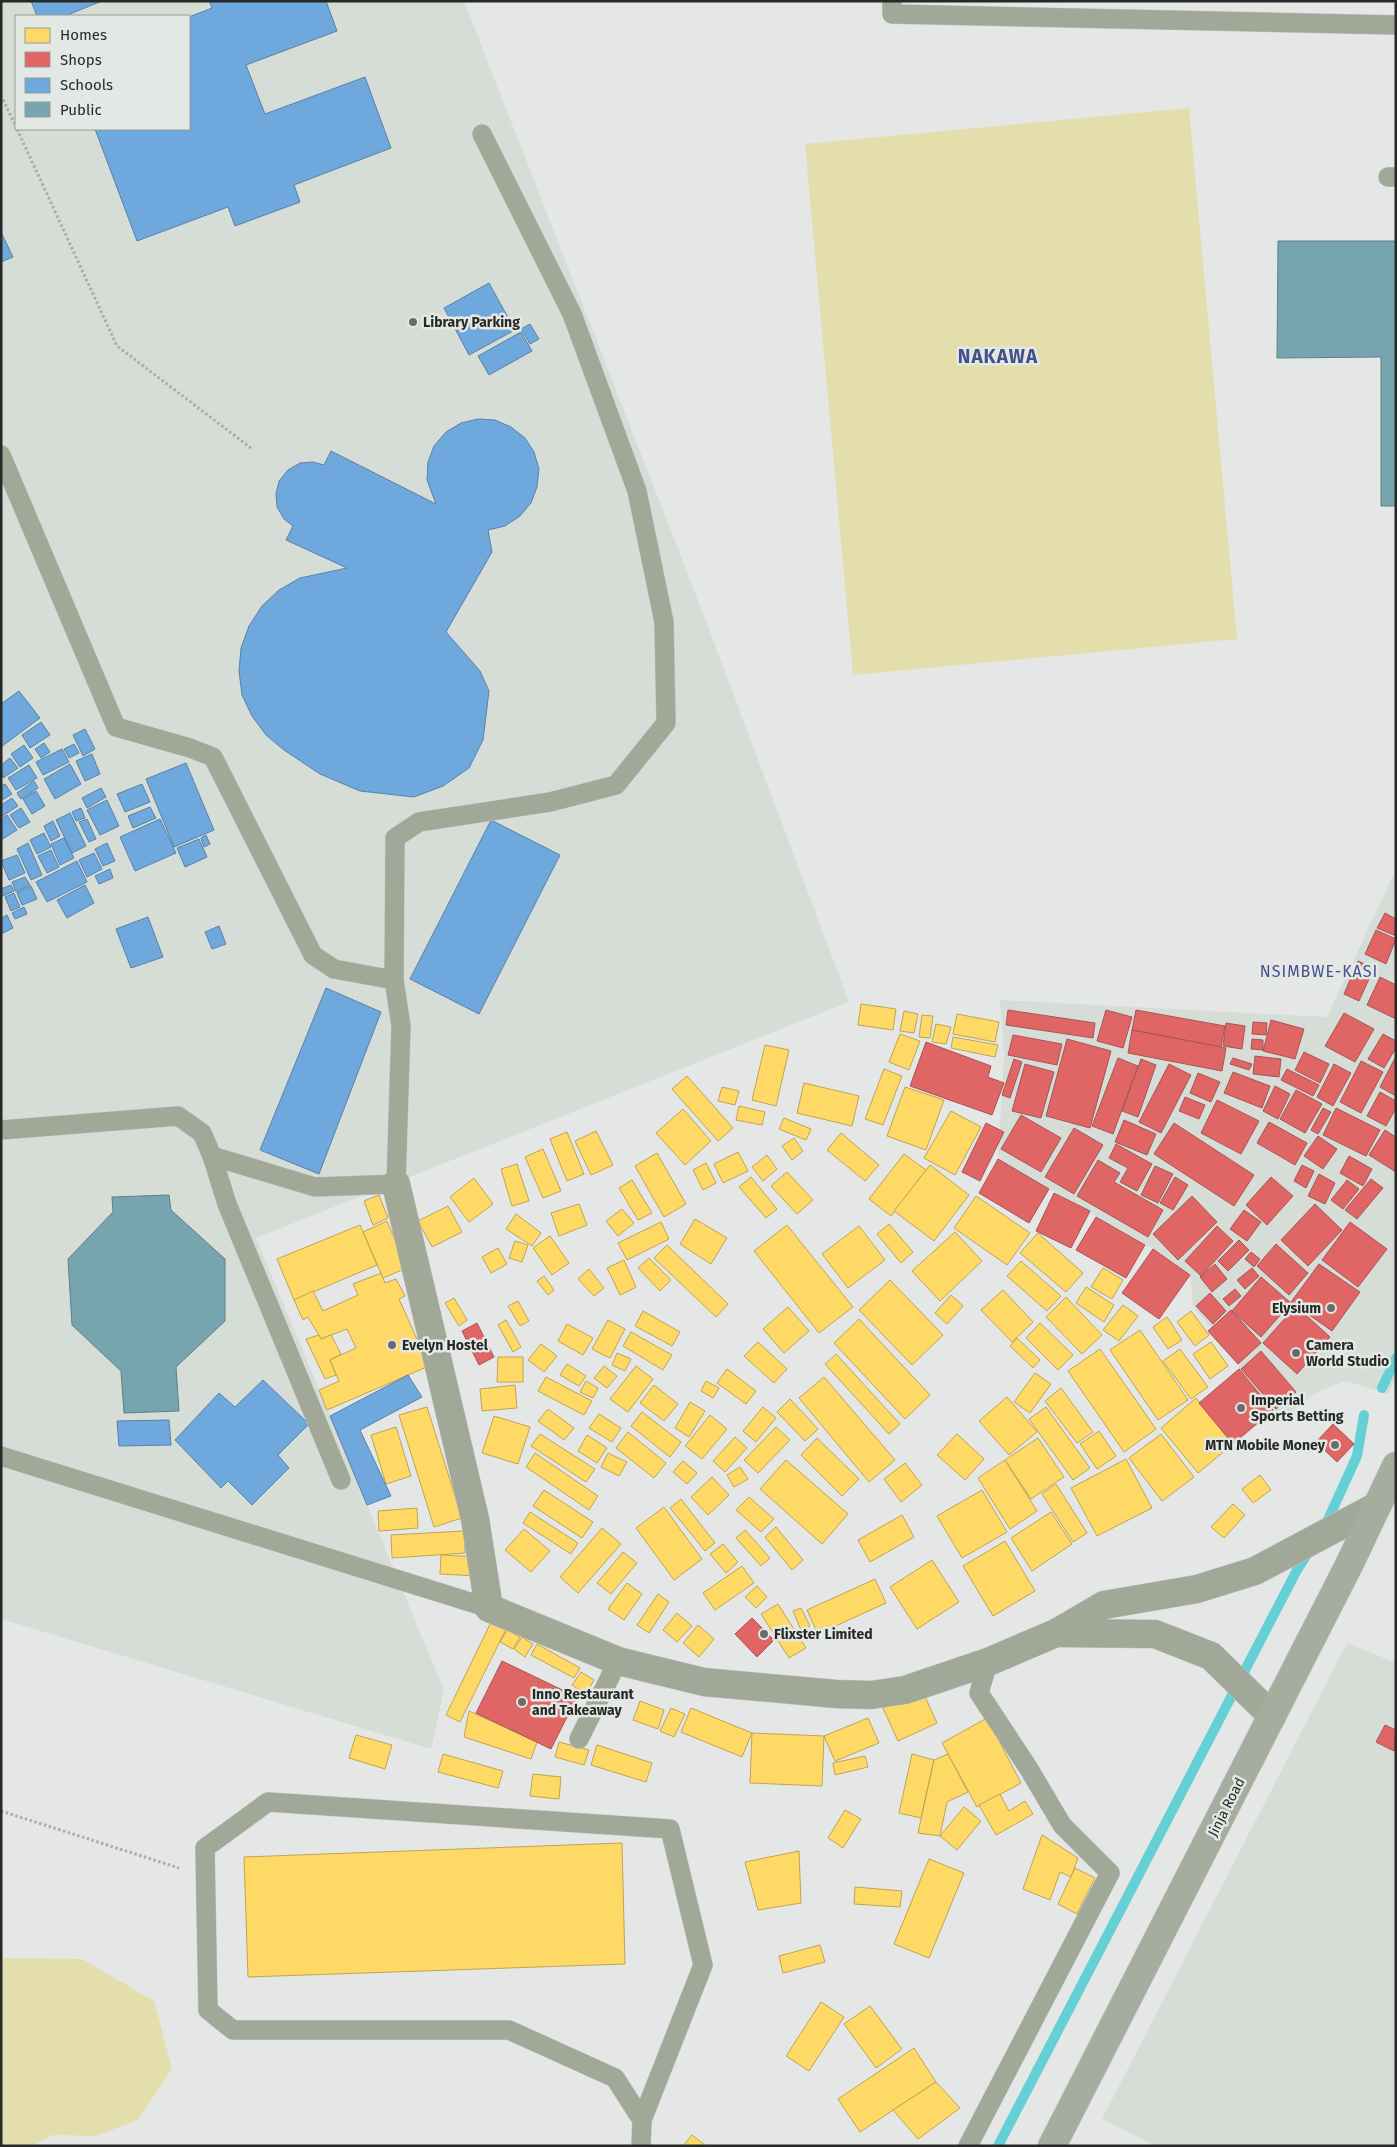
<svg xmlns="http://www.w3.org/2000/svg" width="1397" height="2147" viewBox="0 0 1397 2147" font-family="'Fira Sans',sans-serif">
<rect width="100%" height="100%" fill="#e5e7e6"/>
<g fill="#d6ddd7" fill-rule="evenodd">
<path d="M1 1H464L698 600 849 1002 256 1238 444 1690 431 1749 1 1619ZM16 16H189V129H16Z"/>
<polygon points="1396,869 1396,1378 1388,1394 1346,1381 1319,1391 1283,1418 1273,1410 1239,1369 1237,1362 1193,1306 1190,1275 1153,1249 998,1159 1004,1053 1000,1000 1327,1017"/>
<polygon points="1347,1643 1394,1662 1396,1661 1396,2146 1155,2146 1102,2119"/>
</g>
<g fill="#e4dead">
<polygon points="1189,108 1237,639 853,675 805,144"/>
<polygon points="1,1958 82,1959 154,2001 172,2068 138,2120 96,2136 53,2135 32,2146 1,2146"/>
</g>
<g fill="#ffd966" stroke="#bea453">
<polygon points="861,1004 896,1009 893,1030 858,1025"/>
<polygon points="904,1011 918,1014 914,1033 900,1031"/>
<polygon points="957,1014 999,1022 995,1042 953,1034"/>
<polygon points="922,1015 933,1016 930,1038 919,1037"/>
<polygon points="936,1024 951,1027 946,1044 932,1042"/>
<polygon points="900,1034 920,1041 909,1070 889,1062"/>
<polygon points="953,1037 998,1045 995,1057 951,1048"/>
<polygon points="765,1045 789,1050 776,1106 752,1100"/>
<polygon points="884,1069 902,1076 883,1125 865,1119"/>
<polygon points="687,1076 733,1128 718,1141 672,1089"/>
<polygon points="804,1083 859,1096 852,1126 797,1113"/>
<polygon points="722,1087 739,1091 735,1105 718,1101"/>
<polygon points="905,1087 944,1100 926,1150 887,1136"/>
<polygon points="739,1106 765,1112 762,1125 736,1120"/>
<polygon points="683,1109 711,1141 685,1165 656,1133"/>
<polygon points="951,1111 981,1127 955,1175 924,1158"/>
<polygon points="784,1118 811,1129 806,1140 779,1129"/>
<polygon points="596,1131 613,1165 591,1175 575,1141"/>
<polygon points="567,1132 584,1174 567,1181 550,1139"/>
<polygon points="841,1133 879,1165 865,1181 827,1150"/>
<polygon points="794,1138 803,1151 792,1160 782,1146"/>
<polygon points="543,1149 561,1191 543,1198 525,1157"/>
<polygon points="738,1152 748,1171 723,1183 714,1164"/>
<polygon points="657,1153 686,1204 664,1217 635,1166"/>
<polygon points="904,1154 926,1170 891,1216 869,1199"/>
<polygon points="767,1155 777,1169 763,1181 752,1167"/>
<polygon points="706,1163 716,1183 703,1190 693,1170"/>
<polygon points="517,1164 529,1201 512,1206 501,1169"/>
<polygon points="930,1165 969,1195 934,1241 894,1211"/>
<polygon points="787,1172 813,1200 797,1214 771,1186"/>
<polygon points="751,1177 777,1209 766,1218 739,1187"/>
<polygon points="474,1178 493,1204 469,1222 450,1197"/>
<polygon points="632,1180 652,1213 638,1220 619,1188"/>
<polygon points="379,1195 388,1218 373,1225 364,1201"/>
<polygon points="976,1196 1030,1233 1007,1265 954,1228"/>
<polygon points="579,1204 587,1225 559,1236 551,1213"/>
<polygon points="448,1206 462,1232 432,1247 418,1221"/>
<polygon points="622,1209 634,1223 618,1236 606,1221"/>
<polygon points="516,1214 541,1233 532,1246 506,1229"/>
<polygon points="695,1219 727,1238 711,1264 680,1244"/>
<polygon points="387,1221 407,1268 383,1278 363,1232"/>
<polygon points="661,1222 669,1239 627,1260 618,1243"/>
<polygon points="889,1224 913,1252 901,1263 877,1234"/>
<polygon points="360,1225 377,1265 294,1300 277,1259"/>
<polygon points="787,1225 853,1307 819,1333 754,1251"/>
<polygon points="859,1226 885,1260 848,1288 822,1254"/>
<polygon points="955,1232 982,1261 940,1301 912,1271"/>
<polygon points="1038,1233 1083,1273 1066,1292 1020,1253"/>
<polygon points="550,1236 569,1263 552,1275 533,1248"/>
<polygon points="515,1241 528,1245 522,1262 509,1258"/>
<polygon points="667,1245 728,1304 716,1317 654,1258"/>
<polygon points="498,1248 507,1264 491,1273 482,1257"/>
<polygon points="649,1258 671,1280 660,1291 638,1268"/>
<polygon points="624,1260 636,1287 620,1295 607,1268"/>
<polygon points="1021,1261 1061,1296 1047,1311 1007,1276"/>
<polygon points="1103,1268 1123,1280 1112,1299 1091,1287"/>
<polygon points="589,1269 604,1288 594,1296 578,1279"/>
<polygon points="381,1273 385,1283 396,1279 405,1296 399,1299 429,1366 327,1410 319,1390 339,1381 330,1360 356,1348 347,1329 321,1339 308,1317 303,1320 294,1300 313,1291 323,1311 358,1295 353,1284"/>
<polygon points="544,1276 554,1290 548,1295 537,1281"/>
<polygon points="890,1280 943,1335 912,1365 859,1310"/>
<polygon points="1086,1287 1114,1305 1104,1322 1076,1303"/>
<polygon points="1003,1290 1033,1322 1012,1342 981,1310"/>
<polygon points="951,1295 963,1306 947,1324 935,1313"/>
<polygon points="1066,1297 1102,1335 1082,1354 1046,1317"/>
<polygon points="454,1298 467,1320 459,1326 445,1303"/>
<polygon points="518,1301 529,1321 520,1326 508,1306"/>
<polygon points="1123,1305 1138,1316 1119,1341 1103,1330"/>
<polygon points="788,1307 809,1331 784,1353 763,1329"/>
<polygon points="643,1311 680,1332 672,1346 635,1326"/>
<polygon points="1191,1311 1209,1335 1195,1346 1177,1322"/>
<polygon points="1167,1317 1182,1340 1168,1349 1153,1327"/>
<polygon points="859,1319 930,1395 905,1419 834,1343"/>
<polygon points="506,1320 521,1347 513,1352 498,1325"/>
<polygon points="608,1320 625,1329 610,1358 592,1349"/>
<polygon points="1040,1323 1073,1355 1058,1370 1026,1338"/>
<polygon points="567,1324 593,1338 583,1355 558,1341"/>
<polygon points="1140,1330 1188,1400 1158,1420 1110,1350"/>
<polygon points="631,1332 672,1355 663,1370 623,1346"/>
<polygon points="319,1335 321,1339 331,1335 341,1354 330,1360 336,1375 325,1379 306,1339"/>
<polygon points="1017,1338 1040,1360 1033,1368 1010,1346"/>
<polygon points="758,1342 787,1369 774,1383 744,1356"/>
<polygon points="1211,1342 1228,1366 1210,1379 1193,1354"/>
<polygon points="541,1344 557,1356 544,1372 528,1360"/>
<polygon points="1100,1349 1156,1429 1124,1452 1068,1371"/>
<polygon points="1180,1349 1208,1387 1191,1399 1163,1361"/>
<polygon points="617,1353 631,1359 625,1371 612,1365"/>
<polygon points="836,1354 900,1424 889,1434 825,1364"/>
<polygon points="498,1357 523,1357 523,1382 497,1382"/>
<polygon points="567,1364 586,1376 579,1386 560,1375"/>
<polygon points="604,1366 617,1376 607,1388 594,1378"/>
<polygon points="636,1366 653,1379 628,1412 610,1399"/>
<polygon points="727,1369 756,1391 746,1404 717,1383"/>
<polygon points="1035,1373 1051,1384 1030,1413 1014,1402"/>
<polygon points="546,1377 592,1401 584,1415 538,1391"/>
<polygon points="824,1377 895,1460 869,1482 799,1398"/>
<polygon points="586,1381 598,1388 593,1398 580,1392"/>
<polygon points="706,1381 719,1388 713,1398 701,1391"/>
<polygon points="515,1385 517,1408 482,1411 480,1389"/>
<polygon points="654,1385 678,1404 664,1421 640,1403"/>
<polygon points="1061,1388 1093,1432 1077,1443 1045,1401"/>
<polygon points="1007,1397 1037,1432 1009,1455 979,1421"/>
<polygon points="1196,1398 1233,1444 1198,1473 1161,1428"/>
<polygon points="790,1399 818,1429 805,1441 777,1412"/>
<polygon points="690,1402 705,1411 689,1437 675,1428"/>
<polygon points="427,1407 462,1518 434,1527 399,1415"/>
<polygon points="763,1407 776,1418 756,1442 743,1431"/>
<polygon points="1046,1407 1090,1468 1073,1480 1029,1419"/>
<polygon points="548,1409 574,1428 564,1440 538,1421"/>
<polygon points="642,1412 681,1442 670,1457 631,1426"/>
<polygon points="599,1414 621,1428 612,1442 589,1428"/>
<polygon points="710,1415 727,1429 702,1459 685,1446"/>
<polygon points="494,1416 530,1427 518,1464 482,1453"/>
<polygon points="396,1427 411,1476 386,1484 371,1435"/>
<polygon points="776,1427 790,1440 758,1473 744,1460"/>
<polygon points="1099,1431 1116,1456 1097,1469 1080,1444"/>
<polygon points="628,1432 666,1463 654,1478 616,1448"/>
<polygon points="540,1434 595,1469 586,1482 531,1446"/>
<polygon points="957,1434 984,1459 965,1480 937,1455"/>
<polygon points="1161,1434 1194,1477 1162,1501 1129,1458"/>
<polygon points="587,1435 607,1448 597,1463 578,1451"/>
<polygon points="735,1437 747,1448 725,1472 713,1461"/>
<polygon points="817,1438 859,1479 842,1496 801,1455"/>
<polygon points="1038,1438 1064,1477 1031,1499 1005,1460"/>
<polygon points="535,1453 598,1496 589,1510 526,1467"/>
<polygon points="608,1453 627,1462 619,1476 601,1467"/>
<polygon points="1126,1459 1152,1508 1097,1536 1071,1488"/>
<polygon points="786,1460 848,1514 822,1544 760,1489"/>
<polygon points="1005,1460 1037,1511 1010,1529 978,1478"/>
<polygon points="683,1461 697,1473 687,1484 673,1472"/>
<polygon points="905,1463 922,1485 901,1502 884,1479"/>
<polygon points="740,1467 748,1479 734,1487 727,1475"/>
<polygon points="1260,1475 1271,1490 1253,1503 1242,1489"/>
<polygon points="712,1477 729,1495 708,1515 691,1497"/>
<polygon points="1056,1484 1087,1533 1073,1542 1042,1494"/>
<polygon points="544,1490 593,1522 582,1538 533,1506"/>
<polygon points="982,1490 1007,1532 962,1558 937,1516"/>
<polygon points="749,1497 774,1519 761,1532 736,1510"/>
<polygon points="681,1499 715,1543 705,1551 670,1508"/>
<polygon points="1233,1504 1245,1515 1224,1538 1211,1527"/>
<polygon points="664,1507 702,1559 674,1580 636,1528"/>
<polygon points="417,1508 418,1528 379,1531 378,1511"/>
<polygon points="530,1512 578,1543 571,1554 523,1523"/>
<polygon points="1051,1512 1072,1544 1032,1571 1011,1538"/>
<polygon points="902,1515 914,1537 870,1562 858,1540"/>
<polygon points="776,1527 803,1560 792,1570 765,1537"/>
<polygon points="602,1528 621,1544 578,1593 560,1577"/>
<polygon points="524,1529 550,1551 531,1572 505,1550"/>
<polygon points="745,1530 770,1558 761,1566 736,1538"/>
<polygon points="464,1531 465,1553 392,1558 391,1535"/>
<polygon points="1005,1541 1035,1591 993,1616 963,1566"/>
<polygon points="723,1544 738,1562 726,1573 710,1554"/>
<polygon points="623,1552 637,1563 611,1594 597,1583"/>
<polygon points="441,1555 479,1557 478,1576 440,1574"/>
<polygon points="932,1560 959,1602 917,1629 890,1587"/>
<polygon points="742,1566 754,1583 715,1610 703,1593"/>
<polygon points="875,1579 886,1603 818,1634 807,1610"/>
<polygon points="627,1583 642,1594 624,1620 608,1609"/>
<polygon points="757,1586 767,1597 756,1608 745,1597"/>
<polygon points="658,1594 669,1602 649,1633 637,1625"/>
<polygon points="778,1604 806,1648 789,1658 761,1614"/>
<polygon points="801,1608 810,1626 801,1630 793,1611"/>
<polygon points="677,1613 692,1626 677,1642 663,1630"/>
<polygon points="492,1620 507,1627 460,1722 446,1715"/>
<polygon points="698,1625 714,1639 699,1657 683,1643"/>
<polygon points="507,1630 520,1637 513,1649 500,1642"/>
<polygon points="522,1637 533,1644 525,1657 514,1649"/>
<polygon points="537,1644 580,1668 574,1678 531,1655"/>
<polygon points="581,1672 594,1680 586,1694 572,1685"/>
<polygon points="922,1690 937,1723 898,1741 883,1708"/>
<polygon points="640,1701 664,1710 658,1729 633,1720"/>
<polygon points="671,1708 685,1714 674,1737 660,1731"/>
<polygon points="691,1708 752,1733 742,1757 681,1732"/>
<polygon points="469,1711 537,1742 531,1759 464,1737"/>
<polygon points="868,1718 879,1743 835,1761 824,1736"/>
<polygon points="987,1718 1021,1783 977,1807 942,1743"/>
<polygon points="752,1733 824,1736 822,1786 750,1783"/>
<polygon points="356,1735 392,1745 385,1769 349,1758"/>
<polygon points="559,1742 589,1750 584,1765 555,1757"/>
<polygon points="597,1745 652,1763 646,1782 591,1765"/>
<polygon points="443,1754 503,1771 498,1788 438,1772"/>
<polygon points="912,1754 934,1760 921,1818 899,1813"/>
<polygon points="948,1754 968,1792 947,1802 940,1836 918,1833 934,1760"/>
<polygon points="865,1756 868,1767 835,1775 833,1763"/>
<polygon points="533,1774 561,1777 559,1799 530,1796"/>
<polygon points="1000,1794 1009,1811 1025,1801 1033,1814 996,1835 979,1805"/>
<polygon points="964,1807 981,1821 957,1850 940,1836"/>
<polygon points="845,1810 861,1819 843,1848 828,1838"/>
<polygon points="1042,1835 1078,1858 1071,1877 1060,1872 1050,1900 1023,1889"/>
<polygon points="622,1843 625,1964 248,1977 244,1857"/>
<polygon points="799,1851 801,1903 758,1910 745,1862"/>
<polygon points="929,1859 964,1873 929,1958 894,1944"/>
<polygon points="1075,1868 1095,1878 1077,1914 1058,1904"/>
<polygon points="855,1887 902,1891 900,1907 854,1904"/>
<polygon points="820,1945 825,1962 783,1973 779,1956"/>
<polygon points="821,2002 844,2017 809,2071 786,2056"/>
<polygon points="870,2006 902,2049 876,2068 844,2024"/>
<polygon points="914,2048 936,2082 860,2132 838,2099"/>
<polygon points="936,2082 960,2108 918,2139 893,2110"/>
<polygon points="692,2135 706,2146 683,2146"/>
</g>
<g fill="#e06666" stroke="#a85453">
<polygon points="1385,913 1396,919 1396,936 1377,928"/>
<polygon points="1376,930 1396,939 1386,964 1365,954"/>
<polygon points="1358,961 1374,968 1359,1001 1344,994"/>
<polygon points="1380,977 1396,985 1396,1019 1367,1005"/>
<polygon points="1008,1010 1095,1023 1093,1038 1006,1025"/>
<polygon points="1106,1010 1132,1017 1123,1048 1097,1041"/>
<polygon points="1136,1010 1225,1026 1221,1047 1132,1030"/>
<polygon points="1344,1013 1374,1029 1355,1062 1325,1046"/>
<polygon points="1271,1020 1304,1029 1295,1059 1263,1051"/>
<polygon points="1253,1022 1267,1023 1266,1035 1252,1034"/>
<polygon points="1226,1023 1245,1026 1242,1049 1223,1046"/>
<polygon points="1132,1030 1226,1048 1222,1071 1128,1053"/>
<polygon points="1383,1034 1396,1041 1396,1048 1384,1068 1368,1059"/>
<polygon points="1013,1035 1062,1044 1057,1065 1008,1055"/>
<polygon points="1067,1039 1111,1051 1090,1128 1046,1116"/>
<polygon points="1252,1039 1263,1040 1263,1050 1251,1049"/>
<polygon points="926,1042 991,1066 988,1077 1004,1083 992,1115 910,1086"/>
<polygon points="1304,1052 1329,1064 1320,1083 1295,1070"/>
<polygon points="1255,1056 1281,1059 1279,1077 1253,1074"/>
<polygon points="1118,1058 1138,1066 1113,1134 1092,1126"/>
<polygon points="1233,1058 1252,1064 1249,1070 1230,1064"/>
<polygon points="1395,1058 1396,1058 1396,1096 1380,1087"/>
<polygon points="1014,1059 1022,1062 1010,1098 1002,1095"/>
<polygon points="1141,1059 1156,1065 1138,1117 1122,1111"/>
<polygon points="1361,1061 1383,1072 1361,1113 1340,1102"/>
<polygon points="1025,1064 1054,1072 1041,1118 1012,1111"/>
<polygon points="1169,1064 1191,1075 1161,1133 1139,1122"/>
<polygon points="1334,1064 1351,1073 1333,1106 1317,1097"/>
<polygon points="1287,1069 1319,1085 1313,1096 1281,1080"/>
<polygon points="1233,1072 1270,1086 1262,1108 1224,1093"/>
<polygon points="1198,1073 1220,1082 1211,1102 1190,1093"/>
<polygon points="1275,1086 1290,1094 1278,1119 1263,1111"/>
<polygon points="1296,1090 1322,1104 1305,1133 1280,1119"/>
<polygon points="1380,1092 1396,1101 1396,1108 1386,1126 1367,1116"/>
<polygon points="1185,1097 1205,1105 1199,1119 1179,1111"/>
<polygon points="1217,1100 1259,1121 1241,1154 1201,1133"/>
<polygon points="1323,1108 1331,1112 1318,1134 1311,1130"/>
<polygon points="1336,1108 1380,1130 1366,1156 1323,1135"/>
<polygon points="1021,1115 1061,1138 1041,1172 1001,1149"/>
<polygon points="1124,1120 1156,1134 1147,1155 1115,1142"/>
<polygon points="1269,1122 1307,1143 1295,1165 1257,1143"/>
<polygon points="986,1123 1004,1132 980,1181 962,1172"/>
<polygon points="1174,1123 1254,1175 1234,1206 1154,1154"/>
<polygon points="1074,1128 1103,1145 1074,1194 1045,1177"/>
<polygon points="1385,1130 1396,1137 1396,1172 1369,1155"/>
<polygon points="1318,1136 1337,1149 1323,1169 1304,1156"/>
<polygon points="1116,1144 1152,1164 1137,1191 1120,1182 1128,1168 1109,1158"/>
<polygon points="1349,1156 1372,1169 1363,1186 1340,1173"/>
<polygon points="998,1159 1049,1189 1029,1223 979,1193"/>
<polygon points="1098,1160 1120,1173 1114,1182 1163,1210 1148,1237 1077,1196"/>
<polygon points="1302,1165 1314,1171 1306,1188 1294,1181"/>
<polygon points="1155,1166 1173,1174 1158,1203 1141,1195"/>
<polygon points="1319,1174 1335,1183 1325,1204 1308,1196"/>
<polygon points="1175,1177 1188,1185 1173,1210 1160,1203"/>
<polygon points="1271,1177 1293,1196 1267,1225 1246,1205"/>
<polygon points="1371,1179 1383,1188 1357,1219 1345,1210"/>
<polygon points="1347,1180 1359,1189 1343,1209 1331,1200"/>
<polygon points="1054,1193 1090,1211 1071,1248 1036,1231"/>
<polygon points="1192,1196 1217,1222 1178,1260 1153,1234"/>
<polygon points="1315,1204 1342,1230 1308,1266 1281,1240"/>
<polygon points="1244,1210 1261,1222 1247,1241 1230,1229"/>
<polygon points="1096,1217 1145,1245 1126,1278 1076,1250"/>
<polygon points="1350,1222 1387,1249 1358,1287 1322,1260"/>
<polygon points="1217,1226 1233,1241 1201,1276 1185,1261"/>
<polygon points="1239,1240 1249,1250 1228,1271 1218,1261"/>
<polygon points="1276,1244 1308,1273 1289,1295 1257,1266"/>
<polygon points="1153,1249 1190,1275 1159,1319 1122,1293"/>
<polygon points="1251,1252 1260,1259 1254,1267 1245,1259"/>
<polygon points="1215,1264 1227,1279 1212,1292 1200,1277"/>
<polygon points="1319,1264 1360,1292 1332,1331 1291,1302"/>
<polygon points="1252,1268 1259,1276 1245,1289 1237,1280"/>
<polygon points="1261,1277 1291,1303 1261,1337 1232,1311"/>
<polygon points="1235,1289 1241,1296 1229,1306 1223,1299"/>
<polygon points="1210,1293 1226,1311 1213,1324 1196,1306"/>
<polygon points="1296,1306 1330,1337 1297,1374 1263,1343"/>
<polygon points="1231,1310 1261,1343 1238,1364 1208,1331"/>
<polygon points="477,1323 494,1357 479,1365 462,1331"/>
<polygon points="1261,1351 1296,1392 1276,1409 1241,1369"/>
<polygon points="1239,1369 1273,1410 1233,1444 1199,1403"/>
<polygon points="1333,1424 1354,1444 1337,1462 1316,1442"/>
<polygon points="752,1618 774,1640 757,1657 735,1634"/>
<polygon points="502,1661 577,1697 551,1749 476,1713"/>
<polygon points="1385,1725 1396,1730 1394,1751 1376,1742"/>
</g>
<g fill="#6fa8dc" stroke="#5982a6">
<polygon points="31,1 102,1 65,16 37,16"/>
<polygon points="209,1 326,1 337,31 246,65 265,114 365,77 391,148 294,185 300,202 235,226 228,207 137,241 95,129 189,129 189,17 212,8"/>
<polygon points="1,232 13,257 1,262"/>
<polygon points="489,283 515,330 469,355 444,308"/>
<polygon points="530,324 539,339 530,344 521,329"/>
<polygon points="521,332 532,351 489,375 478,356"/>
<polygon points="478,419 495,420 511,427 525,438 534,452 539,469 537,487 531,503 520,516 505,526 488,530 492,552 446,632 480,671 489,691 483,740 469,768 443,786 414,797 360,791 320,774 284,750 266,735 252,716 242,695 239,671 241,648 249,626 262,606 279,590 300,578 347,568 286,540 293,526 284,519 277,507 276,494 279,481 288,470 300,463 313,462 324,465 331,451 436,504 427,480 428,462 434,446 446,432 461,423"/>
<polygon points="19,691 40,718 1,747 1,704"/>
<polygon points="41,722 50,735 30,748 22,735"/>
<polygon points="85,729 95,749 83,756 73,735"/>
<polygon points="44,743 50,752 41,758 35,749"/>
<polygon points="74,744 79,753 69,758 64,749"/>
<polygon points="24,745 33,758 20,767 11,754"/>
<polygon points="62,749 69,762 43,775 36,762"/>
<polygon points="92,754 100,774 85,781 76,761"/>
<polygon points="10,758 18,768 3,778 1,765"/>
<polygon points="186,763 214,830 174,847 146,779"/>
<polygon points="70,764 81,784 55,799 44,779"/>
<polygon points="29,765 37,778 16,790 8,778"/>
<polygon points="34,781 38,788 21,799 17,793"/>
<polygon points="5,784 12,794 2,800 1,786"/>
<polygon points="142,784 150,802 125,812 117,794"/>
<polygon points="101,788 106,797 87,808 82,798"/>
<polygon points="36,791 45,806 32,814 23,799"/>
<polygon points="12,798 18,806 1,817 1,805"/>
<polygon points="107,800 119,826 100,835 87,810"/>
<polygon points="150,807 156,818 133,828 128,816"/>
<polygon points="21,808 30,822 19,828 10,815"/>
<polygon points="81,808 85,818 76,821 72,812"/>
<polygon points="70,813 86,846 72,853 56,820"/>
<polygon points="7,815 17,830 1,840 1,819"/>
<polygon points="87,819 96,839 89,842 79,822"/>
<polygon points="160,819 176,853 135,871 120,837"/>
<polygon points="491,820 560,855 479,1014 410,979"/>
<polygon points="53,821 60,836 51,841 44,826"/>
<polygon points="44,833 51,847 37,854 30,840"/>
<polygon points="206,835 210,844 204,847 201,838"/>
<polygon points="64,838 74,858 60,865 51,844"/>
<polygon points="199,839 207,857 185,867 177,848"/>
<polygon points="28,843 42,875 31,880 17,849"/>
<polygon points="107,843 115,861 103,866 95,849"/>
<polygon points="51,850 59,867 47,873 38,856"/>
<polygon points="94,853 102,869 87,877 79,860"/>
<polygon points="17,855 25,873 9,880 1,861"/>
<polygon points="77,861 87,882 47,902 36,882"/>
<polygon points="110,869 113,878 99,884 95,876"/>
<polygon points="25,877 30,885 16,892 12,882"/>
<polygon points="11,885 14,891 3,896 1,889"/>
<polygon points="85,885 94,903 67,918 57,900"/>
<polygon points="31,886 37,899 22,905 17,893"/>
<polygon points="14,893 20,907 11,911 5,897"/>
<polygon points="24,907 27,914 15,919 12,913"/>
<polygon points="7,915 13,928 1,934 1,918"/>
<polygon points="148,917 163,957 131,968 116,929"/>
<polygon points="219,926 226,944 212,949 205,932"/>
<polygon points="326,988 381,1012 319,1174 260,1150"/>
<polygon points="408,1375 422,1397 360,1430 391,1496 367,1505 330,1416"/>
<polygon points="263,1380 309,1424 278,1455 289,1468 252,1505 228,1481 221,1488 175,1440 219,1393 235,1407"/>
<polygon points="169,1420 171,1445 119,1446 117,1421"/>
</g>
<g fill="#76a5af" stroke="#5e8086">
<polygon points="1278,241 1396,241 1396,506 1381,506 1381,357 1277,358"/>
<polygon points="169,1195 171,1210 225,1259 225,1321 176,1367 179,1411 124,1413 121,1371 72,1325 68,1259 113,1212 112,1197"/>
</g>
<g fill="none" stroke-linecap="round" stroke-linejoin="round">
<g stroke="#64cfd4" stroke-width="10">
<polyline points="1382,1388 1396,1358"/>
<polyline points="1325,1526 1357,1456 1364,1415"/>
<polyline points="998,2146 1297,1570 1309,1551"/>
</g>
<g stroke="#c3c5c4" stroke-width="20">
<g id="service">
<polyline points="892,1 892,14 1396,25"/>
<polyline points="1388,177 1396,177"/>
<polyline points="1,455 116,727 190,748 213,757 313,955 334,969 394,980"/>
<polyline points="1,1130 178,1116 202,1133 212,1156 227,1204 341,1480"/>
<polyline points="212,1156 315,1187 396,1184 401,1026 394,980 395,838 419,822 550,802 616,785 666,723 664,622 637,491 572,314 482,134"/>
<polyline points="1,1456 489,1608"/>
<polyline points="579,1739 618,1661"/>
<polyline points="641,2146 642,2120 703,1965 670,1829 268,1802 205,1848 208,2010 233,2030 509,2030 615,2078 642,2120"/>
<polyline points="968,2146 1110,1873 1062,1825 1029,1769 979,1693 988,1662"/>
</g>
</g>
<g stroke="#c3c5c4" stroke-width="29">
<g id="minor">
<polyline points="396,1184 475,1519 489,1608 618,1661 704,1682 836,1694 871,1695 905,1690 988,1662 1056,1633 1104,1605 1197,1589 1255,1571 1377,1506"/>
<polyline points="1057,1633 1155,1634 1211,1656 1272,1716"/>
</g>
</g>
<g stroke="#c3c5c4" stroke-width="29">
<polyline id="trunk" points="1052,2146 1349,1565 1396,1466"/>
</g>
<g stroke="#aaaea3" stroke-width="3" stroke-dasharray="2.5 2.5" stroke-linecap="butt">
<polyline points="1,95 16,127"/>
<polyline points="17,129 117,346 251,448"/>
<polyline points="1,1811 179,1868"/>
</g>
<use href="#service" stroke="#a1a897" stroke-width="19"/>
<use href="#minor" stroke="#a1a897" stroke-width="28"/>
<use href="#trunk" stroke="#a7ad9e" stroke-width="28"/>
</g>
<g fill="#6a6c6a" stroke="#e4e8e5" stroke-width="2">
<circle cx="413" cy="322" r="5"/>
<circle cx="1331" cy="1308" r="5"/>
<circle cx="392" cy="1345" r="5"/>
<circle cx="1296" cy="1353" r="5"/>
<circle cx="1241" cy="1408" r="5"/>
<circle cx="1335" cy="1445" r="5"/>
<circle cx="764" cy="1634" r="5"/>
<circle cx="522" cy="1702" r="5"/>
</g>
<g text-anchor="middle" stroke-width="5" stroke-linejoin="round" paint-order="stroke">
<g font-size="14" font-weight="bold" fill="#272927" stroke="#e4e8e5" text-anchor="start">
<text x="423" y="327">Library Parking</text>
<text x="1321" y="1313" text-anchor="end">Elysium</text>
<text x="402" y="1350">Evelyn Hostel</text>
<text x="1306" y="1350">Camera<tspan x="1306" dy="16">World Studio</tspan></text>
<text x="1251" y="1405">Imperial<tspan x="1251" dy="16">Sports Betting</tspan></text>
<text x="1325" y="1450" text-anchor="end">MTN Mobile Money</text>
<text x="774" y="1639">Flixster Limited</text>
<text x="532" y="1699">Inno Restaurant<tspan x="532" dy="16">and Takeaway</tspan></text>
</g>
<g font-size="14" fill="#272927" stroke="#e4e8e5">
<text transform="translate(1226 1807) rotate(-63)" y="5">Jinja Road</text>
</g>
<g font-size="16" letter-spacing="1" fill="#44508d" stroke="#e4e8e5">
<text x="1319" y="977">NSIMBWE-KASI</text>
</g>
<g font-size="19" font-weight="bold" letter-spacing="1" fill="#44508d" stroke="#e4e8e5">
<text x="998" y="363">NAKAWA</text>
</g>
</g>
<rect width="1397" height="2147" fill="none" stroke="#272927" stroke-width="5"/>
<rect x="15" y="15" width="175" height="115" fill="#e4e8e5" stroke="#989c99"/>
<rect x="25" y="28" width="25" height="15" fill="#ffd966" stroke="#989c99"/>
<text x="60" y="40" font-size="15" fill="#272927">Homes</text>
<rect x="25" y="52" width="25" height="15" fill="#e06666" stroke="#989c99"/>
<text x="60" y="65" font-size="15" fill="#272927">Shops</text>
<rect x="25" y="78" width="25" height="15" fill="#6fa8dc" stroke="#989c99"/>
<text x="60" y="90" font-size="15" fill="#272927">Schools</text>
<rect x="25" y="102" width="25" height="15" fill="#76a5af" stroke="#989c99"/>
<text x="60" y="115" font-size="15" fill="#272927">Public</text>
</svg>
